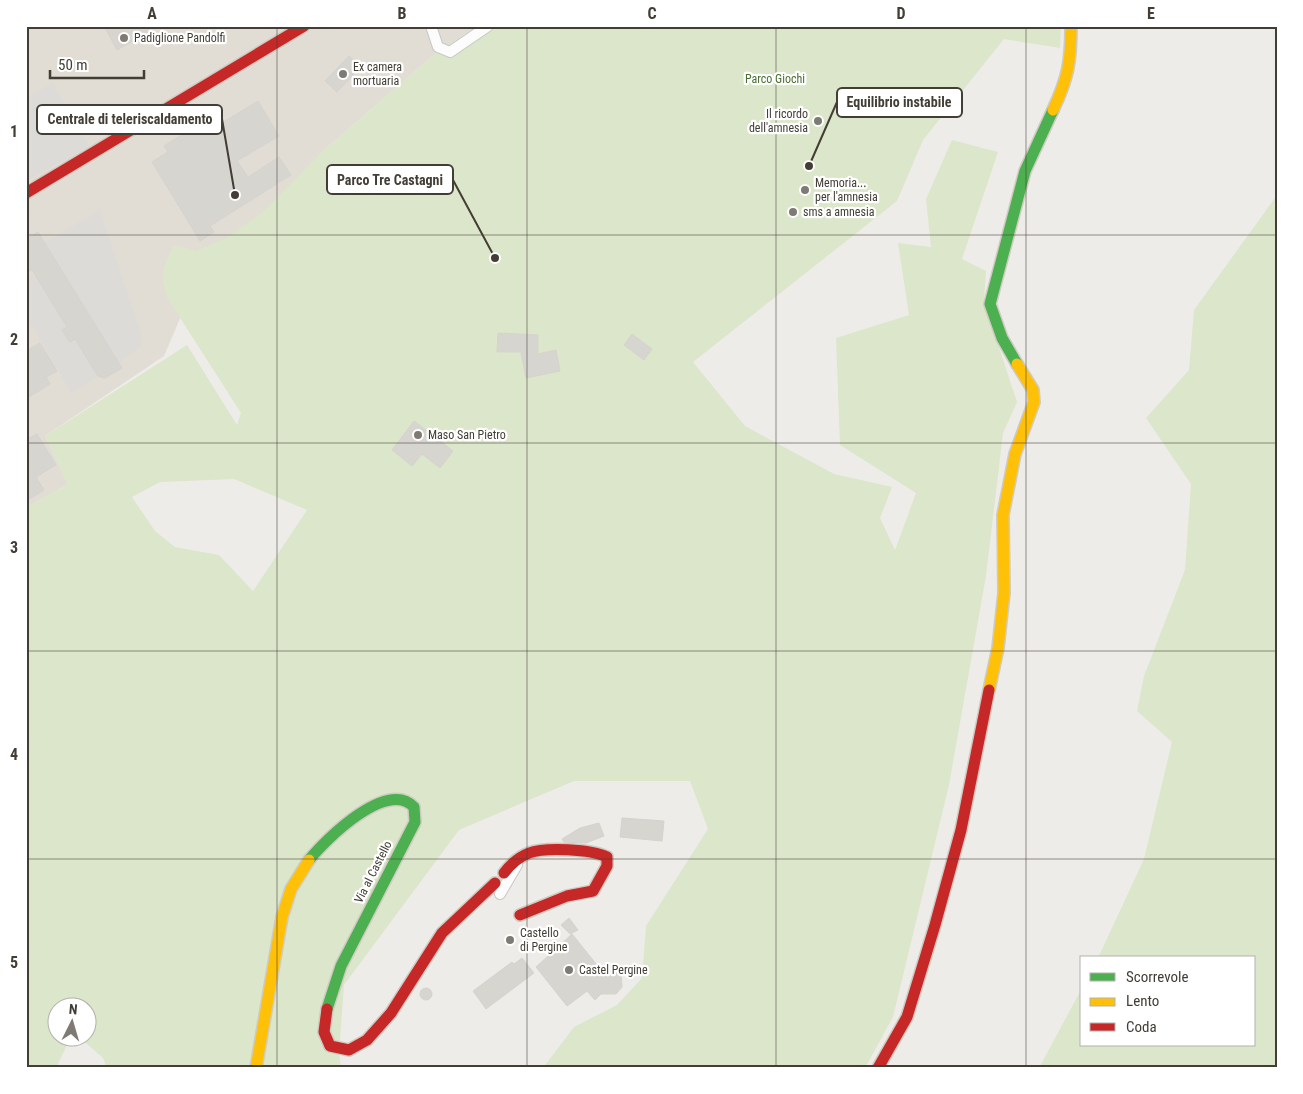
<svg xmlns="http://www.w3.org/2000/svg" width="1303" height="1094" viewBox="0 0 1303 1094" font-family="'Roboto Condensed',sans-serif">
<rect width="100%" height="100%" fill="#eeece8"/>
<polygon fill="#e1ddd5" points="26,26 477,26 429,59 324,150 185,307 164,356 45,436 68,484 26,508"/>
<g fill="#dce6ca" fill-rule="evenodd">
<path d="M477 26H1061L1060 48 1004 39 923 140 897 201 693 362 745 426 834 474 892 487 880 518 895 550 916 493 840 445 836 338 909 315 898 243 931 247 926 199 952 140 998 152 962 259 986 271 984 302 1017 402 1003 433 986 576 949 785 893 1017 865 1068H543L574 1027 617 1005 642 978 646 926 708 829 690 781H574L459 830 344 985 339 1053 341 1068H107L103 1058 79 1037 88 1036V1006H58V1036L71 1037 56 1068H26V508L68 484 45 436 187 345 237 425 241 413 168 299C158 275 163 267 174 245L196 251 226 238 264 211 324 150 429 59ZM234 479 307 510 253 591 219 555 175 547 155 531 132 497 160 482Z"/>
<polygon points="1277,195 1277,1068 1039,1068 1082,988 1082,1045 1254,1045 1254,958 1098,958 1144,859 1172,742 1137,711 1144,676 1185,570 1191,484 1146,418 1189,370 1194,310"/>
</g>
<g fill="#dddbd8">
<polygon points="53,83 89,146 26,181 26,98"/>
<polygon points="100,210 141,333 142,345 119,363 45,243"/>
<polygon points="34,275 67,327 62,330 70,342 75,339 98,376 72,393 26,316 26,279"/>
</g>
<g fill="#d7d5d0" stroke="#d6d3ce">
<polygon points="104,26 158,26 117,50"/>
<polygon points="349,56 361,67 337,92 325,81"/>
<polygon points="258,101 279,136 237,161 248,177 279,157 291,175 210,226 214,232 200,241 152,162 168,152 164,146 201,123 207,132"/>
<polygon points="38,232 122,368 105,378 98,376 75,339 70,342 62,330 67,327 32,270 26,273 26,239"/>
<polygon points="498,333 538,335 538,354 556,350 560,371 526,378 521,352 497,352"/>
<polygon points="632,334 652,349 644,360 624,345"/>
<polygon points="40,343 57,371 46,377 50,384 26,399 26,351"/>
<polygon points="414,421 453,451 440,468 422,454 412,466 392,450"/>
<polygon points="37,434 56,465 36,477 44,490 26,501 26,440"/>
<polygon points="622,818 664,821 662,841 620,837"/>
<polygon points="599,823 604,836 586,843 564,842 562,839 580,828"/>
<polygon points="569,918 578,930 570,934 561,925"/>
<polygon points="572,934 601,970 605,965 613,967 621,973 622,987 616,994 601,994 595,1000 587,991 567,1006 536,967"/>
<polygon points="522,958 534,973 486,1009 473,991 512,962 514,964"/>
<circle cx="426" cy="994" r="6"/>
</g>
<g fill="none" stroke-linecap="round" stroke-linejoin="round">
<g stroke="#cac8c4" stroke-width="12">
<g id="street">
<polyline points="431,26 438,47 450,52 488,26"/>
<polyline points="500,894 517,865"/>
</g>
</g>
<g stroke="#cfcbc2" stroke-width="14">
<g id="fast">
<polyline points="1017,364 1002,338 990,304 1025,171 1053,110"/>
<path d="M309 860C327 838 387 779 414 807L415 822 341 966 327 1009"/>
</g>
</g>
<g stroke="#cfcbc2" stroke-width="14">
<g id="slow">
<path d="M1053 110C1068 78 1071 62 1071 26"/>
<polyline points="989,690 998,648 1004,593 1003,515 1015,454 1034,402 1033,390 1017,364"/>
<polyline points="256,1068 282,917 291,889 309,860"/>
</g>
</g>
<g stroke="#cfcbc2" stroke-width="14">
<g id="jam">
<polyline points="26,193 304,26"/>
<path d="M504 873C510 865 519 857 529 853 545 847 591 849 607 857V866L593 891 567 896 520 915"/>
<polyline points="327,1009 324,1032 330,1046 349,1050 367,1040 391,1013 442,933 495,883"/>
<polyline points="878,1068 907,1017 935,925 961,830 989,690"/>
</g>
</g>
<use href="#street" stroke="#fcfcfc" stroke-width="10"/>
<use href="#fast" stroke="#4caf50" stroke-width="11"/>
<use href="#slow" stroke="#ffc107" stroke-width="11"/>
<use href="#jam" stroke="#c62828" stroke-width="11"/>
</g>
<path fill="none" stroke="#423d35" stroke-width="1" stroke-opacity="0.55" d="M277 26V1068M527 26V1068M776 26V1068M1026 26V1068M26 235H1277M26 443H1277M26 651H1277M26 859H1277"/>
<g fill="#7e7a74" stroke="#fff" stroke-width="2">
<circle cx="124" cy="38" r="5"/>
<circle cx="343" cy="74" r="5"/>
<circle cx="818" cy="121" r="5"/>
<circle cx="805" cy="190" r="5"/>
<circle cx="793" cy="212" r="5"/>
<circle cx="418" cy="435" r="5"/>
<circle cx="510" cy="940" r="5"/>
<circle cx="569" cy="970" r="5"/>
</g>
<g text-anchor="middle" stroke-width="4.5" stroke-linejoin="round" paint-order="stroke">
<g font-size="12" fill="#423d35" stroke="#fff" text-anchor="start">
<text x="134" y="42">Padiglione Pandolfi</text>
<text x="353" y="71">Ex camera<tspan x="353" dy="14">mortuaria</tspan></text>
<text x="808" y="118" text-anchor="end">Il ricordo<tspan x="808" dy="14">dell'amnesia</tspan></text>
<text x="815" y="187">Memoria...<tspan x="815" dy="14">per l'amnesia</tspan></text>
<text x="803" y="216">sms a amnesia</text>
<text x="428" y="439">Maso San Pietro</text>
<text x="520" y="937">Castello<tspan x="520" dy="14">di Pergine</tspan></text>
<text x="579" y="974">Castel Pergine</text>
</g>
<g font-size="12" fill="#496e2f" stroke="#fff">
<text x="775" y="83">Parco Giochi</text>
</g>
<g font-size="12" fill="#423d35" stroke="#fff">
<text transform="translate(373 872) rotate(-63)" y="4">Via al Castello</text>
</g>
</g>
<path fill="none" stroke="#423d35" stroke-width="2" d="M809 166L837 102M235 195L222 119M495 258L453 180"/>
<g fill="#423d35" stroke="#fff" stroke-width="2">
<circle cx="809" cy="166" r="5"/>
<circle cx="235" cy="195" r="5"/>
<circle cx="495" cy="258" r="5"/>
</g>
<g fill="#fff" stroke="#423d35" stroke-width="2">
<rect x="837" y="88" width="125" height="29" rx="5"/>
<rect x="37" y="105" width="185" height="29" rx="5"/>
<rect x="327" y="165" width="126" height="29" rx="5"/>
</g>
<g font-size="14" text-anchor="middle" font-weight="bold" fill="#423d35">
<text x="899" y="107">Equilibrio instabile</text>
<text x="130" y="124">Centrale di teleriscaldamento</text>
<text x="390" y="185">Parco Tre Castagni</text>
</g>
<rect width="1303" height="1094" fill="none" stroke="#ffffff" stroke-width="55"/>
<rect x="1080" y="956" width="175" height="90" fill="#ffffff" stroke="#b3b1ae"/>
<rect x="1090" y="973" width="25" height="8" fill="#4caf50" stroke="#b3b1ae"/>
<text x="1126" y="982" font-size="15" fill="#423d35">Scorrevole</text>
<rect x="1090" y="998" width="25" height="8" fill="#ffc107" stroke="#b3b1ae"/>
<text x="1126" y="1006" font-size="15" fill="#423d35">Lento</text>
<rect x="1090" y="1023" width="25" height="8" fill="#c62828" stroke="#b3b1ae"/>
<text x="1126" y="1032" font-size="15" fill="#423d35">Coda</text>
<g transform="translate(72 1022) rotate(5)"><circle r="24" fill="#ffffff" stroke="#b3b1ae"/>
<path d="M0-4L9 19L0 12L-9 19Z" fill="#7e7a74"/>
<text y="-8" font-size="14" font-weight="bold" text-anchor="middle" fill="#423d35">N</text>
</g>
<path d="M50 70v8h94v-8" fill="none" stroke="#423d35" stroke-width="2.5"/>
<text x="58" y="70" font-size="15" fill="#423d35" stroke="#ffffff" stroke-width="4" paint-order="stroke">50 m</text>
<rect x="28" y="28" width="1248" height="1038" fill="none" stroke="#423d35" stroke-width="2"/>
<g font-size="16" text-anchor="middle" font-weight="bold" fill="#423d35">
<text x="152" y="19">A</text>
<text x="402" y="19">B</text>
<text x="652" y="19">C</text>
<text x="901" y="19">D</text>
<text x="1151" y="19">E</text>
<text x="14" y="137">1</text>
<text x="14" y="345">2</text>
<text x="14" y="553">3</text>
<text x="14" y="760">4</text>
<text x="14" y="968">5</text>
</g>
</svg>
